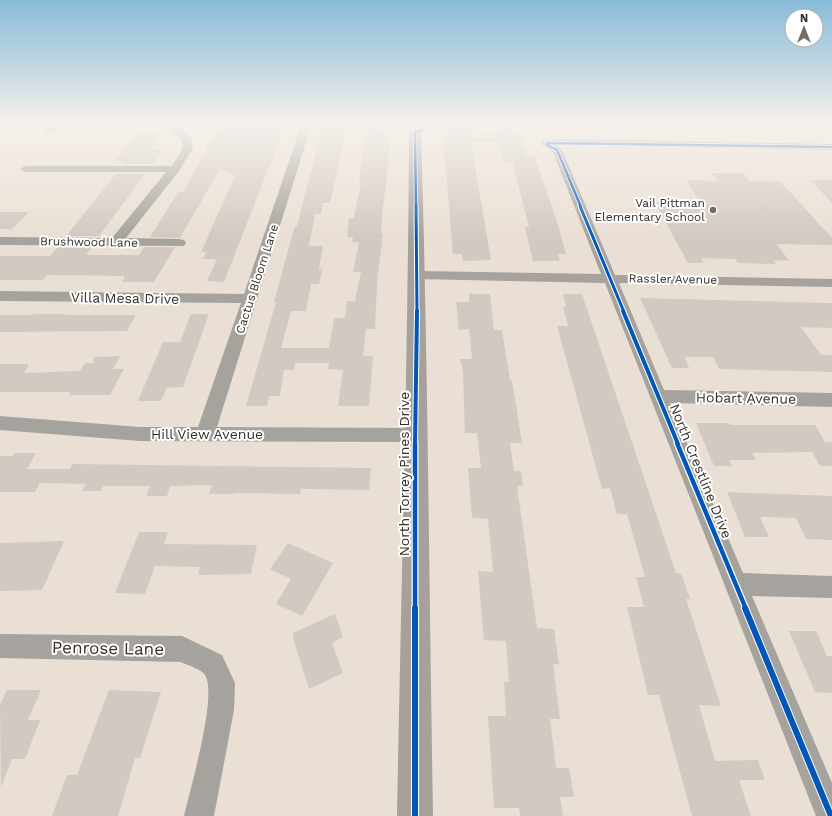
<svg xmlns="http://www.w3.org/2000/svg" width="832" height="816" viewBox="0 0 832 816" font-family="'Work Sans',sans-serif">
<rect width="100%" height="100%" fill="#eadfd4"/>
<g fill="#d3c9c3">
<polygon points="440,123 471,123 472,136 516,124 527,156 534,156 556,218 566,254 558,254 560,261 533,261 525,227 529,227 512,161 505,162 499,142 471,142 491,260 463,261 462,254 453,254 446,169"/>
<polygon points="224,124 244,124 242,127 285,126 224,282 207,281 217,259 203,259 206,252 201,252 235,176 220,169 180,238 150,237 178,192 183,192 207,149 205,149 219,126 222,126"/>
<polygon points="367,125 382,125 381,129 390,129 388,167 382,215 381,233 383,233 377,283 375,329 366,329 363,356 373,356 369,406 338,406 343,370 328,369 329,363 295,363 294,370 284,370 280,396 269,396 267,406 246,406 276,302 274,302 287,254 295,226 297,226 322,128 328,128 329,126 347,126 330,203 323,203 321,214 315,214 309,246 323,246 319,269 322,269 319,284 311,284 306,311 291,311 281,348 329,348 334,318 345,318 347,301 355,301 361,272 353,272 359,242 352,242 353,237 347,237 349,218 354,218 361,182 359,182"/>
<polygon points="138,132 159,132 157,135 161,135 150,149 163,149 152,164 123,164 126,161 115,161"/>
<polygon points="712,173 743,173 749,181 781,182 832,238 832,245 777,244 789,261 774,260 776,264 738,263 735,259 701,258 704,263 688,263 654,201 700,202 686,180 718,181"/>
<polygon points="116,174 145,174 99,236 66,236"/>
<polygon points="810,180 832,180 832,203"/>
<polygon points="0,212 29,212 12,229 0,229"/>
<polygon points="58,247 92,247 86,255 139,255 144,247 175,247 154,282 122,282 125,276 47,275 43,280 0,280 0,256 50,256"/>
<polygon points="469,294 490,294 494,330 502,330 510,380 512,380 522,443 510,443 514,471 521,471 523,486 517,486 537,628 554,629 559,664 553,664 560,719 550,719 556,768 569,768 574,797 560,797 563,816 520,816 519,808 494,808 488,716 506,716 504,682 509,682 506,641 484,640 478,571 493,572 488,519 472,518 468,468 481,468 477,433 465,433 463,372 460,359 472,359 469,329 459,330 456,302 469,302"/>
<polygon points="563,294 582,294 676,573 681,573 690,599 686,599 721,706 699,705 715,761 758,760 765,780 739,780 751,816 692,816 659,695 648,695 627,607 644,607 636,577 645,577 627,514 617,514 610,488 602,489 557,326 568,326 563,307 566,307"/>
<polygon points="640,298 832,303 832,328 801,327 821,355 832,355 832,372 719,369 713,357 685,357 689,368 672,368"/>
<polygon points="33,314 66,314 65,315 136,315 127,331 0,332 0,315 32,315"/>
<polygon points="191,314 209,314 183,387 167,388 161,401 138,401 163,342 180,342"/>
<polygon points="120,356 113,369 124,369 110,395 69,395 71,392 0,392 0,364 29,364 24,373 80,371 85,363 94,363 94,357"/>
<polygon points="696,423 729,423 730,425 815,425 825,442 832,442 832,466 820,466 812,452 752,453 756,460 729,460 732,466 714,466"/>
<polygon points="15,453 36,453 27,469 70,469 72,464 371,468 369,490 301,489 300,494 234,493 234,494 209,494 212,485 170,486 167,496 146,496 150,486 103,486 101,491 82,491 86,484 40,483 35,492 0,492 0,456 13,456"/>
<polygon points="727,492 832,496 832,540 806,539 796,518 760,517 769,537 745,537"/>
<polygon points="139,532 168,532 164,544 257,545 251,574 198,575 200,567 155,566 145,594 115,593"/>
<polygon points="64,541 42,590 0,591 0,543"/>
<polygon points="288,543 333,563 302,616 276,604 291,579 270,569"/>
<polygon points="335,614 343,637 332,643 343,673 309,689 293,638 293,633"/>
<polygon points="789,631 816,631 827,656 832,656 832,693 815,692"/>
<polygon points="7,690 41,690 28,720 40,720 25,759 12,759 1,787 0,705"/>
<polygon points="109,690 161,692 140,758 135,758 118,816 52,816 67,775 77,775"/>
</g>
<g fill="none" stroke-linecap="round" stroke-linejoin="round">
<g fill="#a6a29e" fill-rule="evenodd">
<polygon points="0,123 16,123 17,125 12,128 0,128"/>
<polygon points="52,123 63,123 52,133 46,133 44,131"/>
<polygon points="169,123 179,123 181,130 191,137 193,148 179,171 126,238 179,239 184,240 186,243 184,246 0,245 0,237 112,238 166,172 25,172 20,169 25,166 172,166 183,148 181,139 173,134"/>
<polygon points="302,123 312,123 217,427 415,428 422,430 424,435 422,440 415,442 140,441 0,430 0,416 140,427 198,427 241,303 0,301 0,291 244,294"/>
<polygon points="556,139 832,144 832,150 555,145 562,150 615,275 832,279 832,287 619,283 664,390 832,393 832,407 670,403 743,573 832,576 832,598 752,596 832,783 832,816 816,816 605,283 417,279 412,278 410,275 412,272 417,271 601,274 553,152 542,145 543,141"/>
<path d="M0 634 182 636 222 655 235 683 234 710 214 816H184C190 790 218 694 205 675 201 669 187 665 181 662L0 658Z"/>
</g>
<path fill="#a6a19b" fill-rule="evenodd" d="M415 128 421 132C428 360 429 588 433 816H397C401 588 408 360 409 132Z"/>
<g stroke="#fff" stroke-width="4">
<g id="cycleway-far4">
<polyline points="416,207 415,132 421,131 422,123"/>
<polyline points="581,207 557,150 547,145 547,143 832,147"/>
</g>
</g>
<g stroke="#fff" stroke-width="5">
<g id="cycleway-far3">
<polyline points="416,206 417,312"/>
<polyline points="580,206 624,312"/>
</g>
</g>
<g stroke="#fff" stroke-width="6">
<g id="cycleway-far2">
<polyline points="623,311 678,444"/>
<polyline points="415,444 417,311"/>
</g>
</g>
<g stroke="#fff" stroke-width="7">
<g id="cycleway-far1">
<polyline points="415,443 415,609"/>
<polyline points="677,443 746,609"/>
</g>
</g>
<g stroke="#fff" stroke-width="8">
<g id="cycleway">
<polyline points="415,608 415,816"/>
<polyline points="745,608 831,816"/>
</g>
</g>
<use href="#cycleway-far4" stroke="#0057b8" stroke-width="2.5"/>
<use href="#cycleway-far3" stroke="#0057b8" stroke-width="3"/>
<use href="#cycleway-far2" stroke="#0057b8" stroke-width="4"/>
<use href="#cycleway-far1" stroke="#0057b8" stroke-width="4.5"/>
<use href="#cycleway" stroke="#0057b8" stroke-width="6"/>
</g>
<linearGradient id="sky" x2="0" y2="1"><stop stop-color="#88bad9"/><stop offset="0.52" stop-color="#f6f1ec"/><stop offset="1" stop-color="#f6f1ec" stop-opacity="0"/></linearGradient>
<rect width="832" height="237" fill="url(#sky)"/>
<circle fill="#756c64" stroke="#fff" stroke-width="1.5" cx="713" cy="210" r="4"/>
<g text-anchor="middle" stroke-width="4" stroke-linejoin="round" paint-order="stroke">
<g font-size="12" fill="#362e27" stroke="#fff" text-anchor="end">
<text x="705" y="207">Vail Pittman<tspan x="705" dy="14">Elementary School</tspan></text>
</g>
<g font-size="12" fill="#362e27" stroke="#fff">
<text transform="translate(89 242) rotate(1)" y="4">Brushwood Lane</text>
<text transform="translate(257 279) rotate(-72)" y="4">Cactus Bloom Lane</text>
<text transform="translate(673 279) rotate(1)" y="4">Rassler Avenue</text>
</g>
<g font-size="14" fill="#362e27" stroke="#fff">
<text transform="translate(125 298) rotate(1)" y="5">Villa Mesa Drive</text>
<text transform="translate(746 398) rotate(1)" y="5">Hobart Avenue</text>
<text x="207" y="439">Hill View Avenue</text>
<text transform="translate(701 471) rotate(68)" y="5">North Crestline Drive</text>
<text transform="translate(404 474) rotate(-90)" y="5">North Torrey Pines Drive</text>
</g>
<g font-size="17" fill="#362e27" stroke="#fff">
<text transform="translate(108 648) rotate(1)" y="6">Penrose Lane</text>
</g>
</g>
<g transform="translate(804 28)"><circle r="19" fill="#ffffff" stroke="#afaba9"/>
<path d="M0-3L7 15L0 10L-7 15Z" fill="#756c64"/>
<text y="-6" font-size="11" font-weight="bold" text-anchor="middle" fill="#362e27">N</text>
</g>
</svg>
